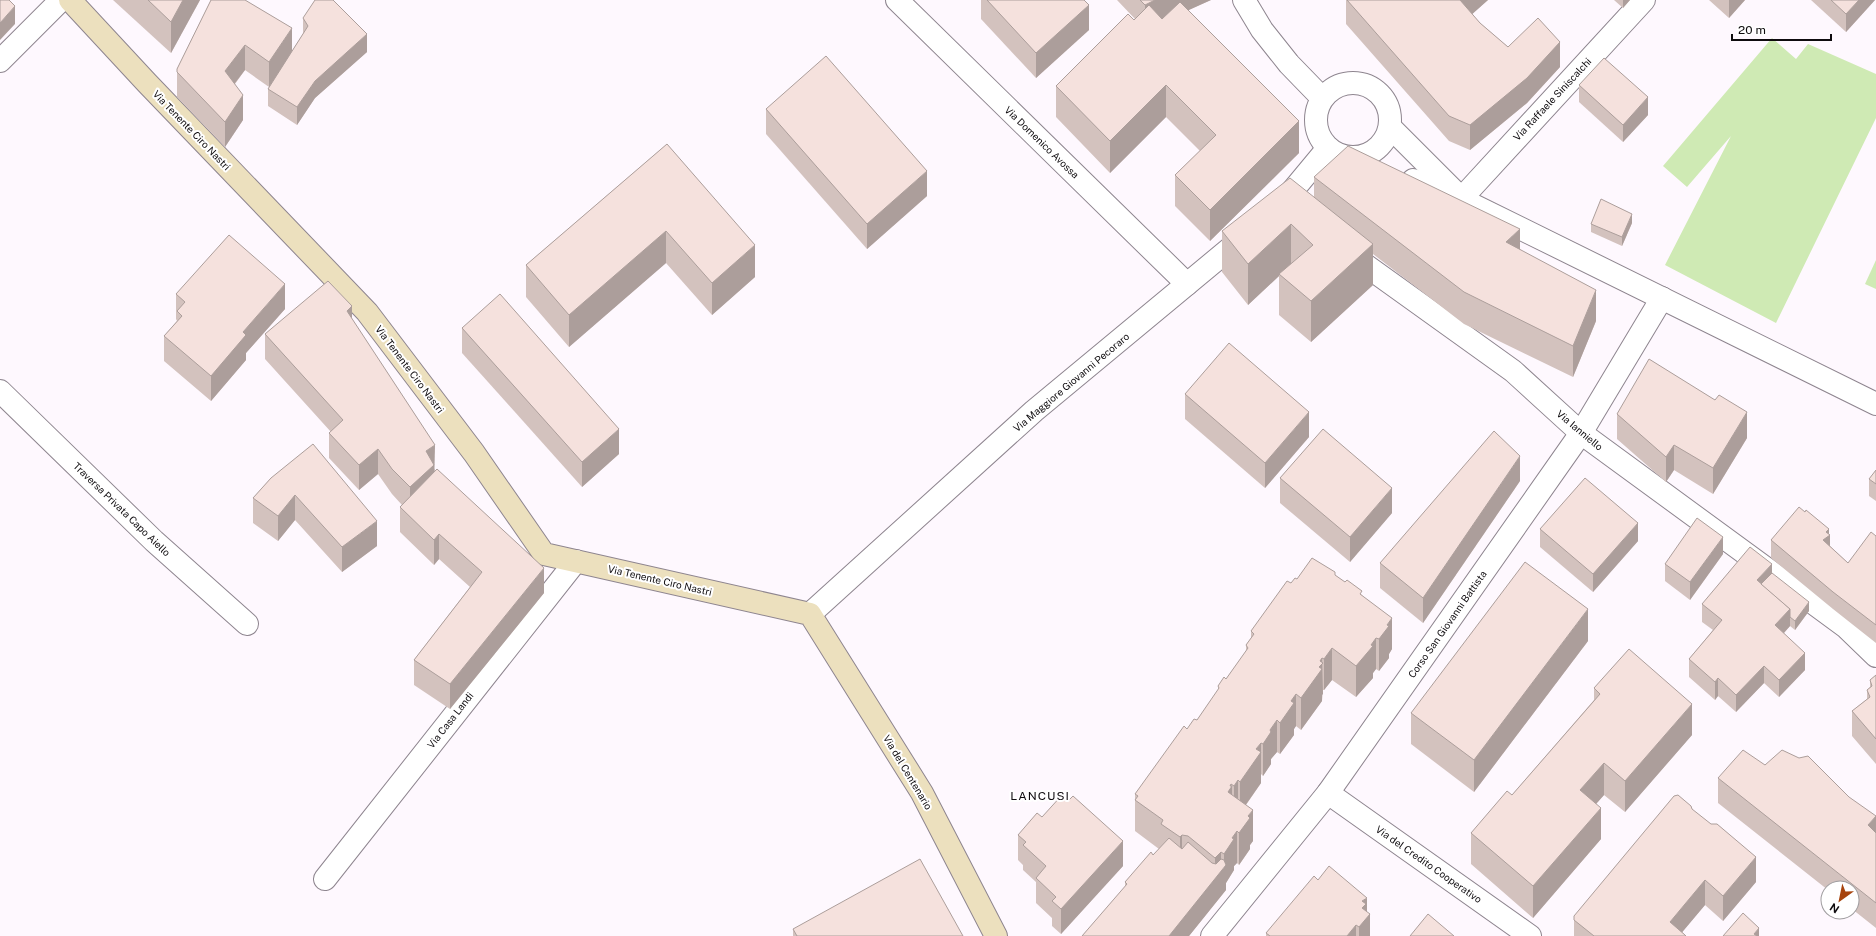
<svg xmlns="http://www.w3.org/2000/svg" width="1876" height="936" viewBox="0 0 1876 936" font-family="'Public Sans',sans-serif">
<rect width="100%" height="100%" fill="#fef8fe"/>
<g fill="#cfeab4">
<polygon points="1772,38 1796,59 1808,44 1876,74 1876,118 1776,323 1665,265 1731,136 1687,187 1663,166"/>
<polygon points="1876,260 1876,289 1865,284"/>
</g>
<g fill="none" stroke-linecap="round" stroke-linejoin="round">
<g stroke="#8e858f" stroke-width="24">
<g id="street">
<polyline points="897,0 1187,284"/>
<polyline points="1244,0 1262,30 1289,64 1322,98"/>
<polyline points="0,61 61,0"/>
<circle cx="1353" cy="120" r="37"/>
<polyline points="1390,127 1455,192"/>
<polyline points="1413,180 1461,199 1876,404"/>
<polyline points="1461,199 1644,0"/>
<polyline points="1279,207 1328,148"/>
<polyline points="1350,254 1513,371 1581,433 1846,627 1876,656"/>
<polyline points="0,391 154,541 247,624"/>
<polyline points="810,614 1034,411 1245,236"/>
<polyline points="1328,793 1530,936"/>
<polyline points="325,879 576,561"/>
<polyline points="1212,936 1328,793 1581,433 1662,298"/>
</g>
</g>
<g stroke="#8e858f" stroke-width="24">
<polyline id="secondary" points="70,0 147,83 367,312 474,453 544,554 810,614 922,793 996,936"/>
</g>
<use href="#street" stroke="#fff" stroke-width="22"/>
<use href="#secondary" stroke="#ece0be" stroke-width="22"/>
</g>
<g fill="#d3c2be">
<polygon points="113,0 200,0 171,53"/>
<polygon points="211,0 292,51 303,34 303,18 367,52 315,98 297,125 268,106 268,89 269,87 245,70 235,84 243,120 225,147 177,97 177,69"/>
<polygon points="981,0 1084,0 1089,30 1036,78 981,19"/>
<polygon points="1117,0 1211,0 1188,10 1299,153 1210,241 1175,206 1175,175 1200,151 1166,117 1110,173 1056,117 1056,86 1135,19"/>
<polygon points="1346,0 1488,0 1472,14 1480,23 1508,47 1560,67 1527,103 1470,150 1449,141 1346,24"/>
<polygon points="1614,0 1630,0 1623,8"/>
<polygon points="1709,0 1745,0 1729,18"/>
<polygon points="1811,0 1875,0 1846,32"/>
<polygon points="1579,85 1648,115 1623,142 1579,102"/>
<polygon points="766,109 927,196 867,249 766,134"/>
<polygon points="667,144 755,277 712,315 666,263 569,347 526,297 526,265"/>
<polygon points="1314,177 1520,249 1596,321 1573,377 1464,324 1373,254 1373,285 1311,342 1279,315 1279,276 1248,305 1222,272 1222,231 1314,197"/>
<polygon points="1632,223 1622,246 1591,232 1591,224"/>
<polygon points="176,294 285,309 246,353 246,360 211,401 164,361 164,336 177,321 176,319"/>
<polygon points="352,319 435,470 434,472 544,593 450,709 414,685 414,660 470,587 439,559 434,565 400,532 400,507 402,505 392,494 378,474 359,490 329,458 329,433 331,432 265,359 265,334"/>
<polygon points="462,328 619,454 582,487 462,353"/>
<polygon points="1185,394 1309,437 1265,488 1185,419"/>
<polygon points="1617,414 1747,438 1713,494 1674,470 1666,482 1617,439"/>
<polygon points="1876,470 1876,501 1869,496 1869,479"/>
<polygon points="271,478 377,546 342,572 295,520 278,541 253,523 253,498"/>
<polygon points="1280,478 1392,513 1350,562 1280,503"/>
<polygon points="1520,481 1423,623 1380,588 1380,563"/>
<polygon points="1805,512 1829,534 1830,546 1848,563 1876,536 1876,643 1833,609 1771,558 1771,540"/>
<polygon points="1540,529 1638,541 1593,592 1540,547"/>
<polygon points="1723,554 1690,600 1665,581 1665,564"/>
<polygon points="1335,575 1362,595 1392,649 1389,654 1389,658 1379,671 1376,669 1373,673 1373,678 1356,697 1332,680 1324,690 1323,690 1322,701 1301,730 1296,726 1294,729 1294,735 1280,754 1277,752 1271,759 1271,764 1263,776 1261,774 1261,783 1246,805 1253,841 1250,845 1250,849 1239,865 1237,863 1234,866 1234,870 1226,883 1226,890 1189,936 1082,936 1125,887 1125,882 1153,855 1159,849 1135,831 1135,794 1187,729 1197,720 1218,691 1218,686 1226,679 1246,652 1246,645 1251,638 1251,631 1291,583 1297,579"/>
<polygon points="1702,604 1809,611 1795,630 1790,626 1784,633 1805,670 1779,697 1764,683 1736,712 1718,696 1715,700 1689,677 1689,659 1713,630 1702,622"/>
<polygon points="1588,641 1474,792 1411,744 1411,713"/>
<polygon points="1876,675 1876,764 1852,736 1852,711 1867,699 1867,690 1870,687 1870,680"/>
<polygon points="1594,688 1692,735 1625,812 1604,795 1596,804 1601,839 1533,918 1471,864 1471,833 1512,795 1594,700"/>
<polygon points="1765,765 1876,833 1876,928 1852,909 1852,888 1828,888 1828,890 1718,803 1718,778"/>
<polygon points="1692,809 1756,882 1723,921 1705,905 1682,932 1686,936 1574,936 1574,916"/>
<polygon points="1042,817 1123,866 1061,934 1052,926 1052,918 1036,903 1036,882 1023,870 1023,865 1018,860 1018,835"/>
<polygon points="1318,880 1367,912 1370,936 1266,936 1266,933"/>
<polygon points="793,929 963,936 793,936"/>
</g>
<g fill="#ac9e9b">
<polygon points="183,0 200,0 171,53 171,22"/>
<polygon points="1155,0 1211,0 1145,30 1145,5"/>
<polygon points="1460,0 1488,0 1460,25"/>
<polygon points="1623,0 1630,0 1623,8"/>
<polygon points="1729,0 1745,0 1729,18"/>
<polygon points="1859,0 1875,0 1846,32 1846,14"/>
<polygon points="1089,5 1089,30 1036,78 1036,53"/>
<polygon points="15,6 15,24 0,40 0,23"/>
<polygon points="292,28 292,53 269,87 269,62"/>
<polygon points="367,34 367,52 315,98 297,125 297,107 315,81"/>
<polygon points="1560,42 1560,67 1527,103 1470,150 1470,125"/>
<polygon points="245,45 245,70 225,96 225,71"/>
<polygon points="1166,85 1166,117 1110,173 1110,141"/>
<polygon points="243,95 243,120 225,147 225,122"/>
<polygon points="1648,97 1648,115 1623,142 1623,125"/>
<polygon points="1299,121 1299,153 1210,241 1210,210"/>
<polygon points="927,171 927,196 867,249 867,224"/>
<polygon points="1632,214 1632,223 1622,246 1622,237"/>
<polygon points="1291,224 1291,265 1279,274 1279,276 1248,305 1248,264"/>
<polygon points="1520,229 1520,261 1506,242"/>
<polygon points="666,231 666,263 569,347 569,315"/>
<polygon points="1373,244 1373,285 1311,342 1311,301"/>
<polygon points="755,245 755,277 712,315 712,283"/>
<polygon points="285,284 285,309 246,353 246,360 211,401 211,376 243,332"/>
<polygon points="1596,290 1596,321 1573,377 1573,346"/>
<polygon points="352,306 352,331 347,311"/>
<polygon points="1309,412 1309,437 1265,488 1265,463"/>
<polygon points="1747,412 1747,438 1713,494 1713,468"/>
<polygon points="619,429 619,454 582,487 582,462"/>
<polygon points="435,445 434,490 410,512 410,487 426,451"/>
<polygon points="1674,445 1674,470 1666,482 1666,457"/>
<polygon points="378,449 378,474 359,490 359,465"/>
<polygon points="1520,456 1520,481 1423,623 1423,598"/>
<polygon points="1392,488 1392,513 1350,562 1350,537"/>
<polygon points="295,495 295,520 278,541 278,516"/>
<polygon points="377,521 377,546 342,572 342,547"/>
<polygon points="1638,523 1638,541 1593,592 1593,574"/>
<polygon points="1829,529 1829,535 1830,535 1830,552 1823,540 1826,532"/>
<polygon points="439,534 439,559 434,565 434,540"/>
<polygon points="1723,537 1723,554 1690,600 1690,582"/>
<polygon points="1772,564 1772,582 1761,593 1757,580"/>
<polygon points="544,568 544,593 450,709 450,684"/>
<polygon points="1809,602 1809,611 1795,630 1795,621"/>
<polygon points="1588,609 1588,641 1474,792 1474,760"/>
<polygon points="1790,609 1790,626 1775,643 1775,625"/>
<polygon points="1392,618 1392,649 1389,654 1389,658 1379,671 1379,639 1387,625"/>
<polygon points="1376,638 1376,669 1373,673 1373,678 1356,697 1356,666"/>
<polygon points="1332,648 1332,680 1324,690 1324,659"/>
<polygon points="1805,653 1805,670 1779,697 1779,680"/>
<polygon points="1322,658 1323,694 1322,695 1322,701 1301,730 1301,698 1320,661"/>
<polygon points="1764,666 1764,683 1736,712 1736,695"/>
<polygon points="1718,678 1718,696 1715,700 1715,682"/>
<polygon points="1296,694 1296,726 1294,729 1294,735 1280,754 1280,723 1291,701"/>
<polygon points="1692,704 1692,735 1625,812 1625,781"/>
<polygon points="1277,720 1277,752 1271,759 1271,764 1263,776 1263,744 1270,730"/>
<polygon points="1261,743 1261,783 1240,813 1240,782 1256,749"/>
<polygon points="1604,763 1604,795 1580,822 1580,790"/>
<polygon points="1238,780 1238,812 1234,817 1234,786"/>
<polygon points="1231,784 1231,787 1232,786 1232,818 1228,792"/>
<polygon points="1601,808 1601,839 1533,918 1533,886"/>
<polygon points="1253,810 1253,841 1250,845 1250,849 1239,865 1239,833 1248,816"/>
<polygon points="1876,816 1876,841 1868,825"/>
<polygon points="1237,831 1237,863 1234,866 1234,870 1226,883 1226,890 1189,936 1169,936 1215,878 1215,858 1221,852 1221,871 1224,868 1224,854 1232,838"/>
<polygon points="1182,835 1182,867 1180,868 1180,837"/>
<polygon points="1123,841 1123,866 1061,934 1061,909"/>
<polygon points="1756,857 1756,882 1723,921 1723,896"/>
<polygon points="1705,880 1705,905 1679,936 1670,922"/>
<polygon points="1367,898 1367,917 1370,914 1370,936 1359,936 1359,927 1362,901"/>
<polygon points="1356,925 1356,936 1347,936"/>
<polygon points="1759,928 1759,936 1754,936 1754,934"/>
</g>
<g fill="#f5e1dd" stroke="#ac9e9b">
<polygon points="0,0 9,0 15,6 0,23"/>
<polygon points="148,0 183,0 171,22"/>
<polygon points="211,0 245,0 292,28 269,62 245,45 225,71 243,95 225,122 177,72 177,69"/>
<polygon points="315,0 333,0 367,34 315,81 297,107 268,89 308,26 303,18"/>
<polygon points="987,0 1084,0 1089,5 1036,53"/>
<polygon points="1140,0 1155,0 1145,5"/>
<polygon points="1347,0 1460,0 1480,23 1508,47 1538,18 1560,42 1527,78 1470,125 1449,116"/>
<polygon points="1831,0 1859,0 1846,14"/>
<polygon points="1180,2 1299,121 1210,210 1175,175 1216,135 1166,85 1110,141 1056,86 1128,14 1134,20 1149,5 1162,19"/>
<polygon points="826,56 927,171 867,224 766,109"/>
<polygon points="1604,58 1648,97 1623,125 1579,85"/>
<polygon points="667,144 755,245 712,283 666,231 569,315 526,265"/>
<polygon points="1348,146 1520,229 1506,242 1596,290 1573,346 1464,292 1314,177"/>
<polygon points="1290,178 1373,244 1311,301 1279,274 1313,245 1291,224 1248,264 1222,231"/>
<polygon points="1601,199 1632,214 1622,237 1591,224"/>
<polygon points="229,235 285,284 243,332 246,335 211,376 164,336 182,316 177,311 185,302 176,294"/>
<polygon points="328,281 352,306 347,311 435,445 426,451 434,465 410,487 392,469 378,449 359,465 329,433 343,420 265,334"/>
<polygon points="500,294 619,429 582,462 462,328"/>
<polygon points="1229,343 1309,412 1265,463 1185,394"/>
<polygon points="1649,359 1715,400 1719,395 1747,412 1713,468 1674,445 1666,457 1617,414"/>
<polygon points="1323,429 1392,488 1350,537 1280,478"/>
<polygon points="1494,431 1520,456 1423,598 1380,563"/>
<polygon points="313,444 377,521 342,547 295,495 278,516 253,498 271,478"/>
<polygon points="437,469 544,568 450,684 414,660 482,572 439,534 434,540 400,507"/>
<polygon points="1876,470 1876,484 1869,479"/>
<polygon points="1585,478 1638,523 1593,574 1540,529"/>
<polygon points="1799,507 1805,512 1806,510 1829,529 1826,532 1830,535 1823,540 1848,563 1871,532 1876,536 1876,625 1833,592 1771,540"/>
<polygon points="1697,518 1723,537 1690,582 1665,564"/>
<polygon points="1750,547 1772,564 1757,580 1790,609 1775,625 1805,653 1779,680 1764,666 1736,695 1718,678 1715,682 1689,659 1722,620 1702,604"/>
<polygon points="1312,558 1335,572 1335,575 1345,582 1347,580 1362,591 1360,594 1392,618 1387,625 1389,626 1379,639 1376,638 1371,645 1373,646 1356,666 1332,648 1324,659 1322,658 1320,661 1323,663 1319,667 1322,669 1301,698 1296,694 1291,701 1294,703 1280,723 1277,720 1270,730 1271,732 1263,744 1261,743 1256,749 1261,752 1240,782 1238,780 1234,786 1231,784 1230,786 1232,786 1228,792 1253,810 1248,816 1250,818 1239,833 1237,831 1232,838 1234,839 1224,854 1221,852 1215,858 1188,836 1182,835 1180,837 1161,824 1163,820 1135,800 1138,796 1135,794 1184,726 1187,729 1194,719 1197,720 1219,688 1218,686 1224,677 1226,679 1248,648 1246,645 1254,634 1251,631 1287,581 1291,583 1295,578 1297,579"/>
<polygon points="1525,562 1588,609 1474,760 1411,713"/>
<polygon points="1772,573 1809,602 1795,621 1790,617 1790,609 1761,584"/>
<polygon points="1629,649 1692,704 1625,781 1604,763 1580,790 1601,808 1533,886 1471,833 1507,791 1512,795 1600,694 1594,688"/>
<polygon points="1876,675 1876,739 1852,711 1870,697 1867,690 1872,686 1870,680"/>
<polygon points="1743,750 1765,765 1782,750 1799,758 1808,756 1849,797 1876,816 1868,825 1876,833 1876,903 1718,778"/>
<polygon points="1062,795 1068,801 1073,796 1123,841 1061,909 1052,901 1056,897 1036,878 1046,866 1023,845 1026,842 1018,835 1037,813 1042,817"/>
<polygon points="1678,795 1691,806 1692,809 1711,824 1717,824 1756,857 1723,896 1705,880 1670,922 1685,935 1686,936 1594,936 1574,920 1574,916 1674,796"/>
<polygon points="1169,838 1182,849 1188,842 1212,863 1216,864 1221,859 1224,860 1226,865 1169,936 1082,936 1127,884 1125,882 1151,852 1153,855"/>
<polygon points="920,859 963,936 797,936 793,929"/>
<polygon points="1329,866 1367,898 1362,901 1366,904 1362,908 1370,914 1359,927 1356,925 1347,936 1270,936 1266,933 1314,876 1318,880"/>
<polygon points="1743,913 1759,928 1754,934 1757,936 1723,936"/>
<polygon points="1428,914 1454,936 1410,936"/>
</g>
<g text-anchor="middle" stroke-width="4" stroke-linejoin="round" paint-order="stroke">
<g font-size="10" fill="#0e0b0e" stroke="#fff">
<text transform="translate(1552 99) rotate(-47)" y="4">Via Raffaele Siniscalchi</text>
<text transform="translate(192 130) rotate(46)" y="4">Via Tenente Ciro Nastri</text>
<text transform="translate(1042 142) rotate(44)" y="4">Via Domenico Avossa</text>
<text transform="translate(410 369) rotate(53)" y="4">Via Tenente Ciro Nastri</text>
<text transform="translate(1071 382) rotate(-40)" y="4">Via Maggiore Giovanni Pecoraro</text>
<text transform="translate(1580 430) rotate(40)" y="4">Via Ianniello</text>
<text transform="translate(122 509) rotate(44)" y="4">Traversa Privata Capo Aiello</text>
<text transform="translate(660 580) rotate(13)" y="4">Via Tenente Ciro Nastri</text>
<text transform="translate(1447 624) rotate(-55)" y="4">Corso San Giovanni Battista</text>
<text transform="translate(450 720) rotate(-52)" y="4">Via Casa Landi</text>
<text transform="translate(908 772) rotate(59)" y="4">Via del Centenario</text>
<text transform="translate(1429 864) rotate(35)" y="4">Via del Credito Cooperativo</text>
</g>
<g font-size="12" letter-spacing="1" fill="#0e0b0e" stroke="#fff">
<text x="1040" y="800">LANCUSI</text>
</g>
</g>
<g transform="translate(1840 900) rotate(213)"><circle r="19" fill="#ffffff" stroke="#9f9d9f"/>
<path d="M0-3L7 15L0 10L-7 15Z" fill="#a7440d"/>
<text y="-6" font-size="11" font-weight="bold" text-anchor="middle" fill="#0e0b0e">N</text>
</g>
<path d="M1732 34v6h99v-6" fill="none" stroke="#0e0b0e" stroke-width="2"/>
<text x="1738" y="34" font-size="12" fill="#0e0b0e" stroke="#ffffff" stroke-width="3" paint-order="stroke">20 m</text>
</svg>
